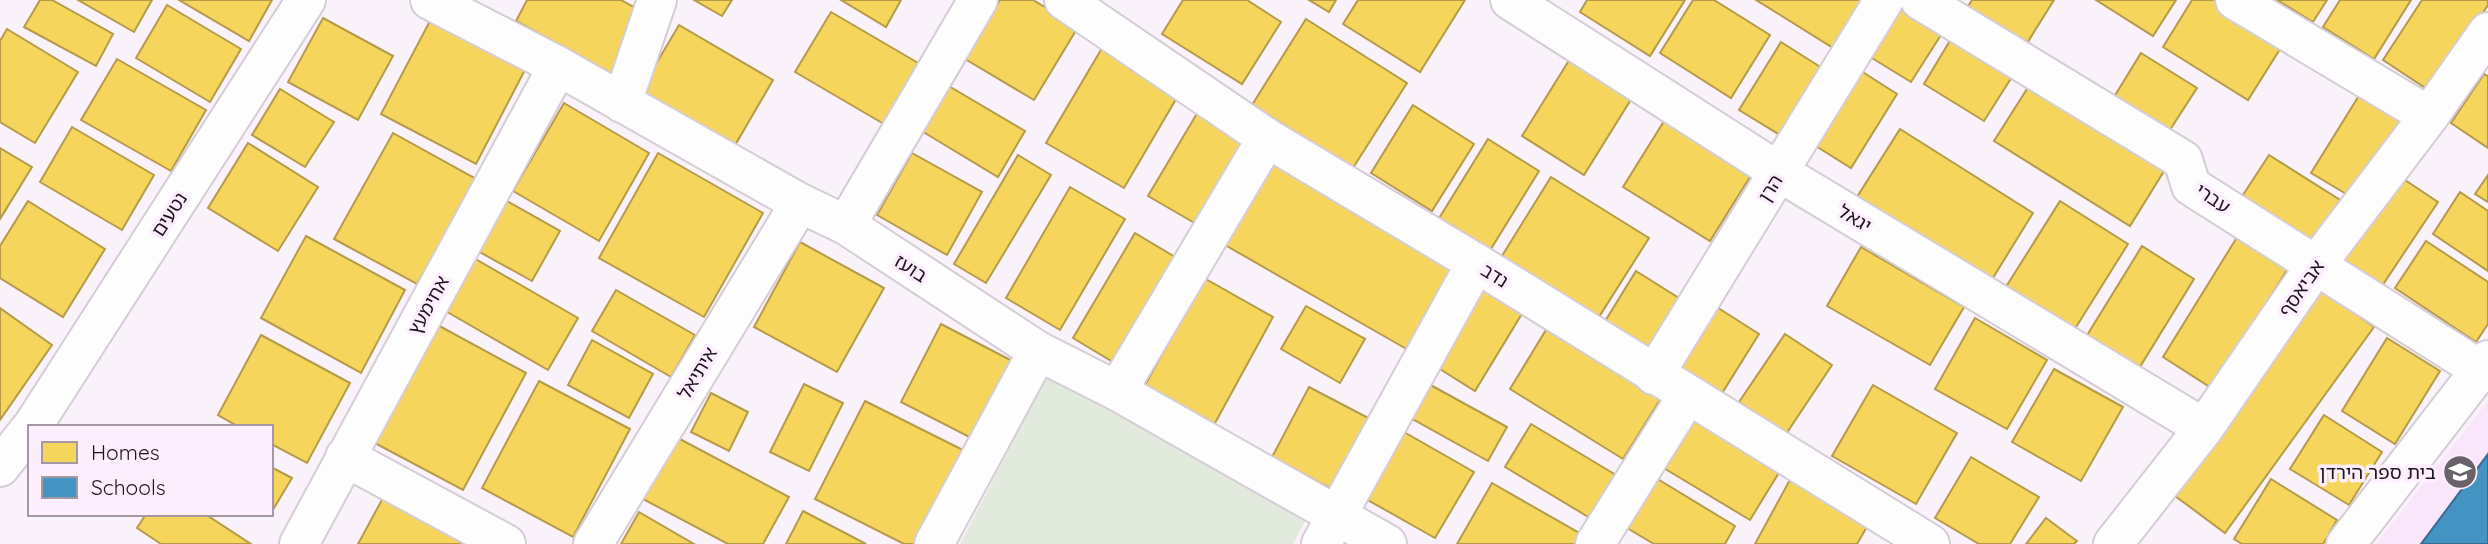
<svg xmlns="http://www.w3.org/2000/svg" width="2488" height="544" viewBox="0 0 2488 544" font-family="Quicksand,'Noto Sans Hebrew',sans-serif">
<rect width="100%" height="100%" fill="#faf2fa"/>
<polygon fill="#fae6fa" points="2488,401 2488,544 2376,544"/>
<polygon fill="#e1eadd" points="1048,374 1308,516 1293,544 960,544"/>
<g fill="#f6d55c" stroke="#b59b49" stroke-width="2">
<polygon points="40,0 52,0 113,34 96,66 24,27"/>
<polygon points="78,0 152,0 134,32"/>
<polygon points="179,0 272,0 249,41"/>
<polygon points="527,0 621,0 648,15 614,75 516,21"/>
<polygon points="694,0 732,0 722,16"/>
<polygon points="841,0 901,0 886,27"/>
<polygon points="1000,0 1033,0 1078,27 1034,100 965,59"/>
<polygon points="1183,0 1247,0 1281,22 1242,84 1162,34"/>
<polygon points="1309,0 1336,0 1329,12"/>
<polygon points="1358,0 1465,0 1420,72 1343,24"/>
<polygon points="1587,0 1685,0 1650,56 1580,12"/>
<polygon points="1693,0 1714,0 1770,35 1731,98 1660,53"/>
<polygon points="1756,0 1870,0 1838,51"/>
<polygon points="1901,0 1946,27 1911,82 1867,55"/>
<polygon points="1972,0 2054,0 2024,48 1965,11"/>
<polygon points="2096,0 2176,0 2153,36"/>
<polygon points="2192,0 2227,0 2287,38 2248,100 2163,47"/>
<polygon points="2277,0 2327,0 2313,22"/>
<polygon points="2340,0 2411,0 2374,59 2323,27"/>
<polygon points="2422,0 2488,0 2488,5 2430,91 2383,60"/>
<polygon points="167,5 241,49 210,102 136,58"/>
<polygon points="831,12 925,67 889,127 795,72"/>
<polygon points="432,17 527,66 476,164 381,114"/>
<polygon points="323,18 393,56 358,120 288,82"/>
<polygon points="1306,19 1407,83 1353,168 1252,105"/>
<polygon points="679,25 773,80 734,147 640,91"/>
<polygon points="7,29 78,72 35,143 0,122 0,41"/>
<polygon points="1954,34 2015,72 1984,121 1924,84"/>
<polygon points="1781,42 1822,68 1780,135 1739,110"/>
<polygon points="1102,48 1179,94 1124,188 1046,143"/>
<polygon points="2141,53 2197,88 2166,136 2111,102"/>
<polygon points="1573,54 1635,93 1584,175 1522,136"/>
<polygon points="117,59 206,110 171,171 81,120"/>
<polygon points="1858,69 1897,94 1851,168 1811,143"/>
<polygon points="2484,74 2488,76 2488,148 2451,123"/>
<polygon points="2034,78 2169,163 2130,226 1994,141"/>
<polygon points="942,82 1025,131 998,177 915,127"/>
<polygon points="280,89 334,122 305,167 252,135"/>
<polygon points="2360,94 2402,121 2353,198 2311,173"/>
<polygon points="564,103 649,153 599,241 513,191"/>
<polygon points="1413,105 1474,144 1432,211 1371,173"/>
<polygon points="1199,110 1249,140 1198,225 1148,196"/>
<polygon points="1666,118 1753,172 1710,241 1623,187"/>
<polygon points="72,127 154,175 122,230 40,182"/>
<polygon points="1900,129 2033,213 1991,281 1857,197"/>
<polygon points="393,133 476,179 417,284 334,239"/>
<polygon points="1488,139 1539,171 1489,252 1438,220"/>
<polygon points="248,143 318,187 278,251 208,208"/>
<polygon points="0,148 32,167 0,219"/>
<polygon points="658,153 763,213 704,317 599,258"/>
<polygon points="912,153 982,192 947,255 877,215"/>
<polygon points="1018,155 1051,175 986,283 954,264"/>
<polygon points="2269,155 2345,203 2318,246 2241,198"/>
<polygon points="1265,160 1457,270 1410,351 1218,241"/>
<polygon points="2393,172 2438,202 2380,289 2335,259"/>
<polygon points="2488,175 2488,202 2475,194"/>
<polygon points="1551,177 1649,238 1597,320 1500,259"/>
<polygon points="1070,187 1125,219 1060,330 1006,298"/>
<polygon points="2460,192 2488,211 2488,271 2433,234"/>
<polygon points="505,200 560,231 532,281 476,250"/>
<polygon points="28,201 105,249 63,317 0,278 0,246"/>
<polygon points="2060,201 2128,244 2073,332 2004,290"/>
<polygon points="1135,233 1180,260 1118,365 1073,338"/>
<polygon points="2239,234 2290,265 2213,389 2163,357"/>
<polygon points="306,236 405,290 361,373 261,318"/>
<polygon points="2426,241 2488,282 2488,324 2476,342 2395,288"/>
<polygon points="800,242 884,288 837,372 754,327"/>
<polygon points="2142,246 2194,279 2138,370 2086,337"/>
<polygon points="1861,247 1964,307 1930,365 1827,306"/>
<polygon points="472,257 578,318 548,370 442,309"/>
<polygon points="1636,271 1687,303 1655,355 1604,323"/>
<polygon points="1204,278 1273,317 1214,425 1144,387"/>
<polygon points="1482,287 1523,312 1475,391 1435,366"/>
<polygon points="2319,287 2374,327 2225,533 2171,493"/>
<polygon points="616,290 695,335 671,377 592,331"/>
<polygon points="1712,304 1759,334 1719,398 1672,368"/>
<polygon points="1306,306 1365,339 1340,383 1281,349"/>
<polygon points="0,308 52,345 0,420"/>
<polygon points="1975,318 2047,360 2007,429 1935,389"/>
<polygon points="434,323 526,373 463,490 371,441"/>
<polygon points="941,324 1018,364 979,442 901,402"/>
<polygon points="1549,325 1663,395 1623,459 1510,389"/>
<polygon points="1785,334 1832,365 1786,434 1739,402"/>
<polygon points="261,335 350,383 307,463 271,444 271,427 239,427 218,415"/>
<polygon points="2387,338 2440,371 2395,444 2342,411"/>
<polygon points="592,340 653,374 629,418 568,385"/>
<polygon points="2054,369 2123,407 2081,481 2012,442"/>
<polygon points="539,381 630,429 573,537 482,488"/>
<polygon points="1427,383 1507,427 1488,461 1409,417"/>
<polygon points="804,384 843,403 809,471 770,452"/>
<polygon points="1873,385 1957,433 1916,504 1832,456"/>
<polygon points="1309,387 1374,421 1335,491 1272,457"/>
<polygon points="711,393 748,412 729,451 691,432"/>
<polygon points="865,401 965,451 919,544 904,544 815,499"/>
<polygon points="1695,412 1783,466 1750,520 1662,467"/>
<polygon points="2324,415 2382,452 2349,505 2290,469"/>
<polygon points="1531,424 1621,478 1595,521 1505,467"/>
<polygon points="1404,432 1474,472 1435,538 1366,499"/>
<polygon points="676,437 789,497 763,544 728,544 643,499"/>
<polygon points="1971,457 2039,497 2010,544 1979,544 1935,518"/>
<polygon points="271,467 292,478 271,513"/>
<polygon points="1792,476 1871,520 1857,544 1755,544"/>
<polygon points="1656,478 1735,526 1725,544 1654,544 1627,528"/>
<polygon points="2271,479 2337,520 2323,544 2242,544 2234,539"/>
<polygon points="1492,483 1588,538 1585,544 1457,544"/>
<polygon points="384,496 470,544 358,544"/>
<polygon points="803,511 866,544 786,544"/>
<polygon points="639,512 694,544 621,544"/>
<polygon points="146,514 205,514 251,544 161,544 137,528"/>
<polygon points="2046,518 2077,541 2074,544 2026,544"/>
</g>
<polygon fill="#4393c3" stroke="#386d91" stroke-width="2" points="2488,454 2488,544 2421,544"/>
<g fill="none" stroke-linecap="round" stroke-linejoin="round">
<g stroke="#d5cdd5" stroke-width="42">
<g id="minor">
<polyline points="430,0 558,66 800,203 846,225 1038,351 1117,391 1387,544"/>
<polyline points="1064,0 1267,138 1476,263 1930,544"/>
<polyline points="1510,0 1779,172 2204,428"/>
<polyline points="1920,0 2183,160 2191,186 2481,370"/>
<polyline points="2235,0 2429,116"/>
<polyline points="622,103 657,0"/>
<polyline points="846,225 978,0"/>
<polyline points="1654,375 1884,0"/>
<polyline points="1117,391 1267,138"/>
<polyline points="32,427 306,0"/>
<polyline points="345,457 506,544"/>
<polyline points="0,467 30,429"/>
<polyline points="299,544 558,66"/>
<polyline points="593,544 800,203"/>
<polyline points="934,544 1038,351"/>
<polyline points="1321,544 1476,263"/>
<polyline points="1595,544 1687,396"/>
<polyline points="2113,544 2204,428 2316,265 2429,116 2488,32"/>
<polyline points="2346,544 2488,360"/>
</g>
</g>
<use href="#minor" stroke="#fefdfe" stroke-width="38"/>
</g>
<defs>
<g id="school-disc" transform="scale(1.75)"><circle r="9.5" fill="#6a626a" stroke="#fdeffd"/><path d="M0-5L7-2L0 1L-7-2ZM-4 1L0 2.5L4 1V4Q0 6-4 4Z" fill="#fff"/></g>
</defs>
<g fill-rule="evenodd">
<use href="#school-disc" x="2460" y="472"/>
</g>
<g text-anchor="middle" stroke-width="7" stroke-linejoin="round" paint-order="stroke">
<g font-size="19" fill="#1d151d" stroke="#fdeffd">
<text transform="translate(1770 188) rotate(-58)" y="7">הרן</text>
<text transform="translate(2213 198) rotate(34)" y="7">עברי</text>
<text transform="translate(169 214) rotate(-57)" y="7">נטעים</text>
<text transform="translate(1855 218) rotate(31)" y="7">יגאל</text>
<text transform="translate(911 268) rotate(33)" y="7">בועז</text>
<text transform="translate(1495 275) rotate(32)" y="7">נדב</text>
<text transform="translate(2301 288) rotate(-55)" y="7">אביאסף</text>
<text transform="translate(428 305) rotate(-61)" y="7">אחימעץ</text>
<text transform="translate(697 373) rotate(-59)" y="7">איתיאל</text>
</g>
<g font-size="19" fill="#1d151d" stroke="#fdeffd" text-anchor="end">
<text x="2436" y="479">בית ספר הירדן</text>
</g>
</g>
<rect x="28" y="425" width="245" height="91" fill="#fdeffd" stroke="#a398a3" stroke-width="2"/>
<rect x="42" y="442" width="35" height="21" fill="#f6d55c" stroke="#a398a3" stroke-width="2"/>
<text x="91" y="460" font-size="21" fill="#1d151d">Homes</text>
<rect x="42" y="477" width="35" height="21" fill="#4393c3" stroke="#a398a3" stroke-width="2"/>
<text x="91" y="495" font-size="21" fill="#1d151d">Schools</text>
</svg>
